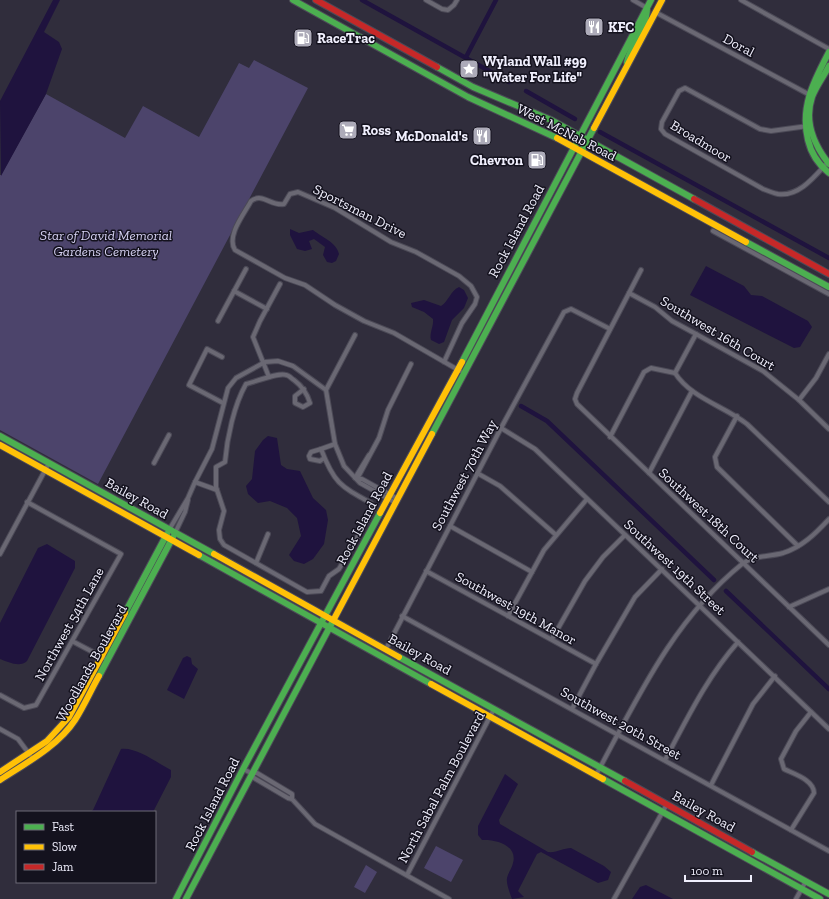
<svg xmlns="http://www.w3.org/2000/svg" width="829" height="899" viewBox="0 0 829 899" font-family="'Zilla Slab',serif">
<rect width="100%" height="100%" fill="#302d3c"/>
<g fill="#4c446b">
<polygon points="254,60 308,88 98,484 0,430 0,175 1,175 46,94 125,138 143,106 199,137 239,63 249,68"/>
<polygon points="436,846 463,860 451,882 424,868"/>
<polygon points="366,865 377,872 365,893 354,887"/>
</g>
<g fill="#1f133e">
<polygon points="53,0 60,0 44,32 59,42 62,49 46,94 1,176 0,101"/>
<path d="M290 229 299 233 313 230C323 238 336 242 339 254L336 261 332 263 327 262 323 255 325 247 314 239 309 241 312 249 305 251 297 249 290 235Z"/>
<polygon points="706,266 744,286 751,295 762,296 808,321 812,327 800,347 794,348 690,295"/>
<path d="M459 287 464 290 468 298 464 308 452 320 444 342 439 344 431 340C429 333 434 326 433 319L424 312 412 307 411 303 424 300 441 306C449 301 450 291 459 287Z"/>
<polygon points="268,436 277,438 281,465 287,469 300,471 313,498 326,510 328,520 324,544 313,559 304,564 294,561 289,555 301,536 297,518 287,508 270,501 258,503 248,494 246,486 252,479 255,451 263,440"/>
<path d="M47 544 75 561V568L27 661C20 668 8 662 0 659V623L38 548Z"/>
<polygon points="187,656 191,658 192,664 198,669 184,699 167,690 183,658"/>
<path d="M121 749C137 747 157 763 171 770V777L153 812H90L93 810Z"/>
<path d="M505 774 518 784 499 820 500 824 548 852C557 853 563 848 571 848L604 866 611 872 608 880 598 883 541 852 537 854 518 891 524 897 512 899C510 893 506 884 507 878 508 873 512 868 513 863 518 845 495 839 482 840L478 835V826Z"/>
<polygon points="646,885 673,899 632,899 640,887"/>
</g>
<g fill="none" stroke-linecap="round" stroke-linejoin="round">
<g stroke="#1f133e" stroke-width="4.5">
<polyline points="362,0 509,82"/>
<polyline points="466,57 496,0"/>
<polyline points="526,91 575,119"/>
<polyline points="600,132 829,258"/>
<polyline points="521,406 547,421 714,580"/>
<polyline points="726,591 829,689"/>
</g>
<g stroke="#4c4a57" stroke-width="6">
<g id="street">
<polyline points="426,0 442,9 448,10 454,5 457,0"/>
<polyline points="633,0 647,8"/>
<polyline points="741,0 829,49"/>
<polyline points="655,12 810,95"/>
<path d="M808 126 771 131 760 129 685 88 679 91 662 122 661 129 665 134 763 189C768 191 773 193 778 194 799 197 815 176 827 163"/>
<polyline points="713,231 829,294"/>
<polyline points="641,270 577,393 575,399 577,404 829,645"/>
<polyline points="234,291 267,309"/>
<polyline points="629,293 655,307 672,321 696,334 763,371 799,400 829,429"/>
<polyline points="218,321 246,269"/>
<polyline points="222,357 207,349 189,385 223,403"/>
<path d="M444 362 462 323 475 304 477 297 471 286 459 276 416 252 391 242 335 208 298 192 290 194 284 204C271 207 263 192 251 201 244 214 226 236 235 250L285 278 305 285 335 305 364 321 394 333 460 371"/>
<path d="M675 373C691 398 724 406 747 424L829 502"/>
<polyline points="675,373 696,334"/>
<polyline points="269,377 253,337 260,321 280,284"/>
<path d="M304 389 295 396V403L303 407 310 403C307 393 302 386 294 380 292 379 289 375 286 375 279 372 255 382 246 384 234 405 227 438 225 462L216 467V487L224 511 219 530 220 539 224 545 307 592 321 591 329 576 339 569 373 510 371 503C340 486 334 483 321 449L311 452 309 456 310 459 320 461 324 458"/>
<polyline points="326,390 355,335"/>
<polyline points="799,400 816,378 829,354"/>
<polyline points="737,416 715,457 717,467 798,546"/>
<polyline points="501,428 535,449 829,729"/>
<polyline points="610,437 644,372 651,368 675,373"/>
<polyline points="321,449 335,444"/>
<polyline points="154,463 169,435"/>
<polyline points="477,473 500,486 556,535"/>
<polyline points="649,473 692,391"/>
<polyline points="355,478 369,455"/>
<polyline points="357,479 379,438 388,410 411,364"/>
<polyline points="357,479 362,479 398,499"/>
<polyline points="195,482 217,490"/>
<polyline points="450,526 532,572"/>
<polyline points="169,530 188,498 195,482 212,449 228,388 236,378 265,362 278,361 293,366 326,390 335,444 344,466 360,483 396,503"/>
<polyline points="175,533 185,512 188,500"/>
<polyline points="0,554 49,463"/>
<polyline points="256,563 268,534"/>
<polyline points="426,571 596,664"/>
<polyline points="789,607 829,589"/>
<polyline points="402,616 829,851"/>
<polyline points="508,616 544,550 587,499"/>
<polyline points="552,639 585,581 603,557 625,535"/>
<polyline points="72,641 108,660"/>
<polyline points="386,649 501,428 564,312 571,309 610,329"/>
<polyline points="0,695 24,708 36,705 121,554 27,502"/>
<polyline points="572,709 596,664 635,597 662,569"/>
<polyline points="0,729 18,739 30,755"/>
<path d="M665 760C687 719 707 677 738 642"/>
<polyline points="243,769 251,773 257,773 292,794 292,799 315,824 449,899"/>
<polyline points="251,773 254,778 288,798 292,799"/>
<path d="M596 775C637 699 673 620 742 564 753 555 769 557 783 553 802 547 815 534 829 519"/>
<polyline points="711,785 753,704 775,676"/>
<path d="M791 830 814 793C814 780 794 774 784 769L781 759 796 731 811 712"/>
<polyline points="407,875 494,709"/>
<polyline points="614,899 667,804"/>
<polyline points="796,899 806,881"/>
</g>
</g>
<g stroke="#4c4a57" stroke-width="8">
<g id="fast">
<polyline points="293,0 468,97 557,138"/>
<path d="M829 52C814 81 800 106 808 140 811 153 818 164 829 173"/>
<path d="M627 62C631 43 647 28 647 8"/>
<path d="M829 66C824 76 816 86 812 97 804 121 814 145 829 164"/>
<polyline points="437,67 473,87 551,120 694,199"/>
<polyline points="746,242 829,287"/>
<polyline points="462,362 651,0"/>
<polyline points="432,434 594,128"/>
<polyline points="0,436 214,554"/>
<polyline points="199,555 431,684"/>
<polyline points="125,613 167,534"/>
<polyline points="399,657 625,781"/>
<polyline points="99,676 173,537"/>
<polyline points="603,779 820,899"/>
<polyline points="752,852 829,894"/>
<polyline points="176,899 243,769 380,513"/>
<polyline points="186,899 334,619"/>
</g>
</g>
<g stroke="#4c4a57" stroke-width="8">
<g id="slow">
<polyline points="594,128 662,0"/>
<polyline points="557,138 746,242"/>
<polyline points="0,445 199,555"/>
<polyline points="380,513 462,362"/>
<polyline points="214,554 399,657"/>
<polyline points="334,619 432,434"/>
<polyline points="431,684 603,779"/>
<polyline points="0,772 47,741 69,717 125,613"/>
<path d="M0 780C26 763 58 746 75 720 84 706 91 690 99 676"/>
</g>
</g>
<g stroke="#4c4a57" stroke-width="8">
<g id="jam">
<polyline points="316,0 437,67"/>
<polyline points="694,199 829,274"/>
<polyline points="625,781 752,852"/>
</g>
</g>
<use href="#street" stroke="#6a6873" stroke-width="4"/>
<use href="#fast" stroke="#4caf50" stroke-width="6"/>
<use href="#slow" stroke="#ffc107" stroke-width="6"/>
<use href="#jam" stroke="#c62828" stroke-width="6"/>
</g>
<defs>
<g id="restaurant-square" transform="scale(1)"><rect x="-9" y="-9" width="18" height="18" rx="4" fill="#adabb9" stroke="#14121e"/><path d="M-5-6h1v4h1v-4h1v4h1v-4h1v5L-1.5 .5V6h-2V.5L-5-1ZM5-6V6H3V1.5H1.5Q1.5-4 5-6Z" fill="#fff"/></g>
<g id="fuel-square" transform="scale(1)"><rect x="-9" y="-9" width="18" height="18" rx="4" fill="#adabb9" stroke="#14121e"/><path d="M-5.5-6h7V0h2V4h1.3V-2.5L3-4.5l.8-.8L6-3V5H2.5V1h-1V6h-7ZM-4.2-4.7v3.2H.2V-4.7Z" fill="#fff"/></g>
<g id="sight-square" transform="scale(1)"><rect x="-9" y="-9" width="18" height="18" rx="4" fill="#adabb9" stroke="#14121e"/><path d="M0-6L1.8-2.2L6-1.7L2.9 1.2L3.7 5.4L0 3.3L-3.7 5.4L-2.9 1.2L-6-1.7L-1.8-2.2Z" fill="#fff"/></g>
<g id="supermarket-square" transform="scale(1)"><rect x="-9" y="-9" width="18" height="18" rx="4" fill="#adabb9" stroke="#14121e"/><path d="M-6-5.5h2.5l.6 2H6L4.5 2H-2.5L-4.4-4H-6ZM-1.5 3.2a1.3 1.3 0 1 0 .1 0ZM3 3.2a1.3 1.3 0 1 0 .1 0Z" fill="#fff"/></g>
</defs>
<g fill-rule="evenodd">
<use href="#restaurant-square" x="594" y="27"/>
<use href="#fuel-square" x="303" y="38"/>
<use href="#sight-square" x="469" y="69"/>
<use href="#supermarket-square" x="348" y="130"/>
<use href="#restaurant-square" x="482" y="136"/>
<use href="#fuel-square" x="537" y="160"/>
</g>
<g text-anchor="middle" stroke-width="3" stroke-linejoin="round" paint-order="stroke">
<g font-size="14" font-weight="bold" fill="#f0effd" stroke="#14121e" text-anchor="start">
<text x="608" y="32">KFC</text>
<text x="317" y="43">RaceTrac</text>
<text x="483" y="66">Wyland Wall #99<tspan x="483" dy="16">"Water For Life"</tspan></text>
<text x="362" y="135">Ross</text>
<text x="468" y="141" text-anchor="end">McDonald's</text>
<text x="523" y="165" text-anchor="end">Chevron</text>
</g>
<g font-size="14" fill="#f0effd" stroke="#14121e">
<text transform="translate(739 45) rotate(28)" y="5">Doral</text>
<text transform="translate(567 132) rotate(27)" y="5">West McNab Road</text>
<text transform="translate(701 141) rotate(31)" y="5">Broadmoor</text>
<text transform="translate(360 211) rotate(27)" y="5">Sportsman Drive</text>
<text transform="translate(516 231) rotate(-62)" y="5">Rock Island Road</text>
<text transform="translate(718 333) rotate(31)" y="5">Southwest 16th Court</text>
<text transform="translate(464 475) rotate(-62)" y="5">Southwest 70th Way</text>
<text transform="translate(137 498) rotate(29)" y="5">Bailey Road</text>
<text transform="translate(709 515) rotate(43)" y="5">Southwest 18th Court</text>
<text transform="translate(364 518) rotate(-62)" y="5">Rock Island Road</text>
<text transform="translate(675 567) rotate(43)" y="5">Southwest 19th Street</text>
<text transform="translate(516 608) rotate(29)" y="5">Southwest 19th Manor</text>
<text transform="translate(69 624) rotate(-61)" y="5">Northwest 54th Lane</text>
<text transform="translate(420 654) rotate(29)" y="5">Bailey Road</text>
<text transform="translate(91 663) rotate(-61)" y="5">Woodlands Boulevard</text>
<text transform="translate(621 723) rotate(29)" y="5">Southwest 20th Street</text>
<text transform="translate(441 787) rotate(-62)" y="5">North Sabal Palm Boulevard</text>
<text transform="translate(212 804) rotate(-63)" y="5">Rock Island Road</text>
<text transform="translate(704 811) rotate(29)" y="5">Bailey Road</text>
</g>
<g font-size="14" font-style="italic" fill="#d5d1f2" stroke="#14121e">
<text x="106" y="240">Star of David Memorial<tspan x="106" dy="16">Gardens Cemetery</tspan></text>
</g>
</g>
<rect x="16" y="811" width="140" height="72" fill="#14121e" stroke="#6c6a77"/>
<rect x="24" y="824" width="20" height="6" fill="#4caf50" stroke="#6c6a77"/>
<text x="52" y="831" font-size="12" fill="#f0effd">Fast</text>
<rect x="24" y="844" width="20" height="6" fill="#ffc107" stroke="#6c6a77"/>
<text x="52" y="851" font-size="12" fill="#f0effd">Slow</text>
<rect x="24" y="864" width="20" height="6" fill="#c62828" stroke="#6c6a77"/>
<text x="52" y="871" font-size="12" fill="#f0effd">Jam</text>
<path d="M685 875v6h66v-6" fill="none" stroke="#f0effd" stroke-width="2"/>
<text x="691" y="875" font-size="12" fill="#f0effd" stroke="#14121e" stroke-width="3" paint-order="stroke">100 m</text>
</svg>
